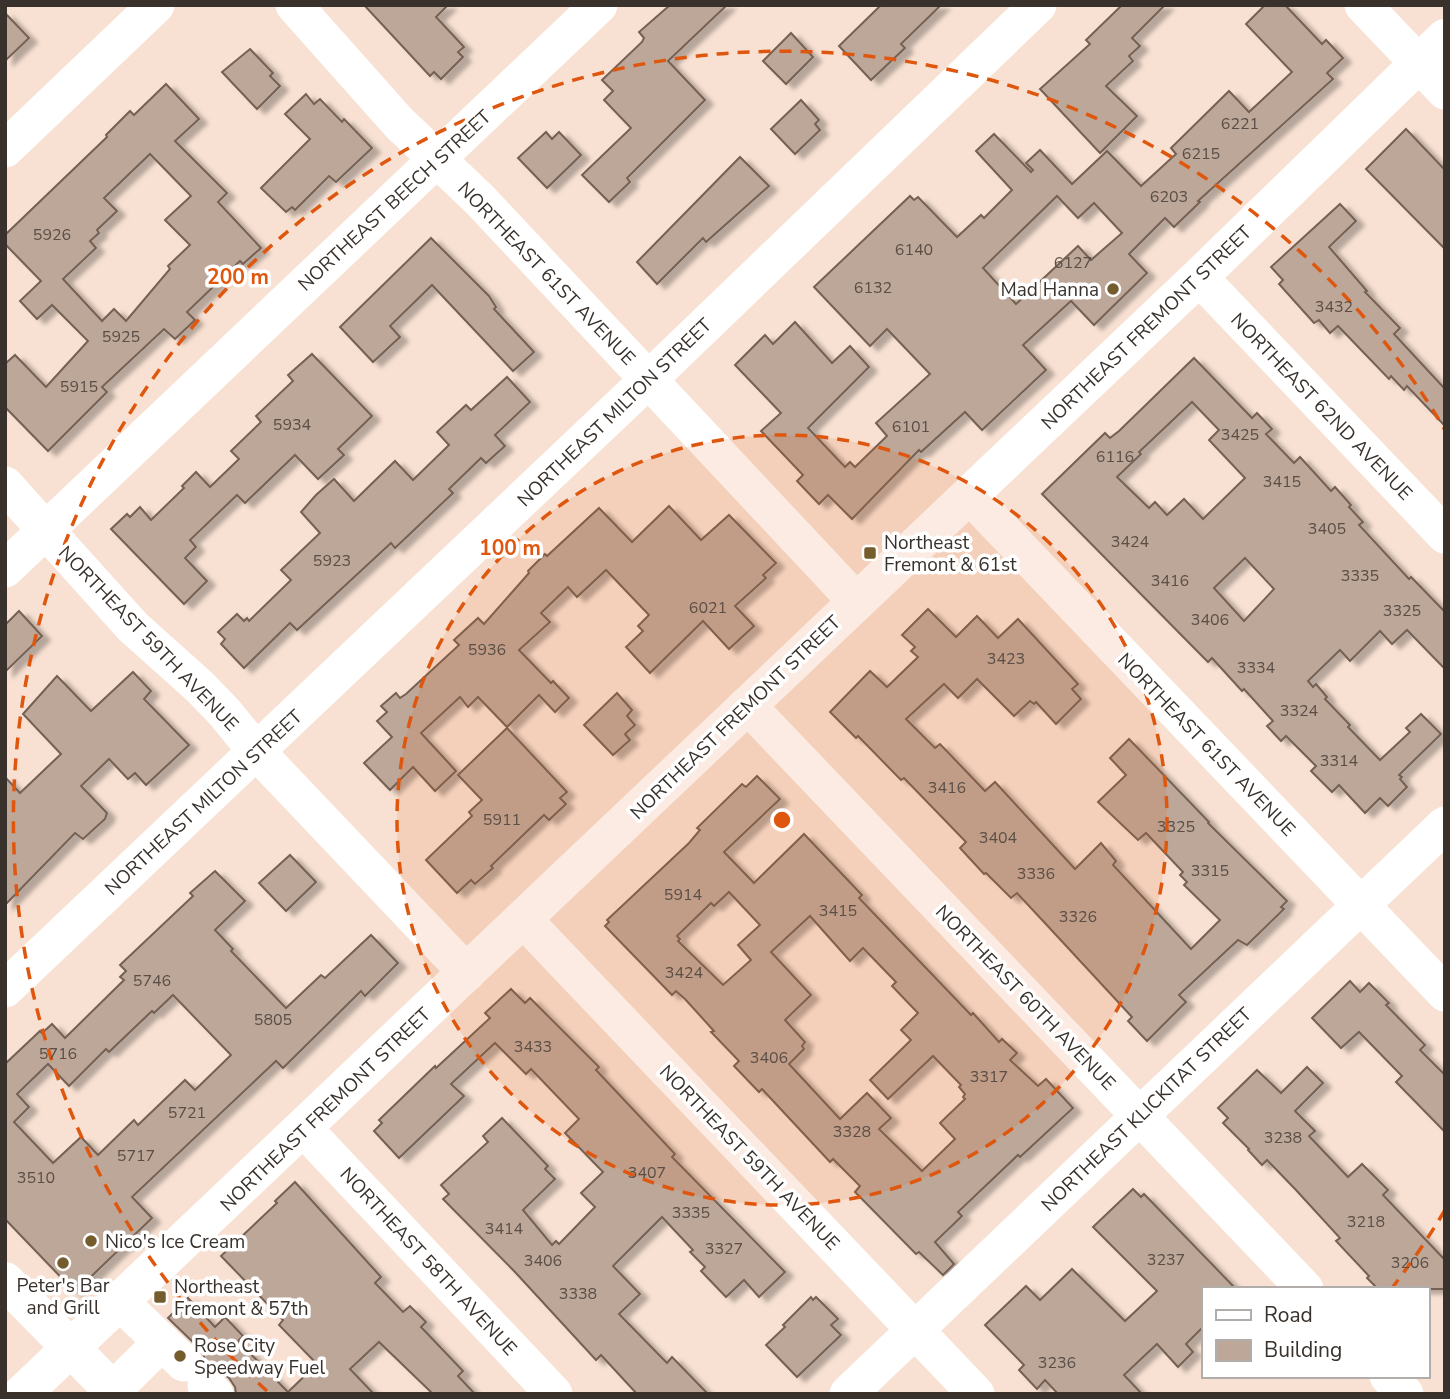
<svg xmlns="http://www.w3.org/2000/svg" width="1450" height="1399" viewBox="0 0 1450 1399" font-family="'Nunito Sans',sans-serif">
<defs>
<filter id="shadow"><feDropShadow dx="8" dy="4.5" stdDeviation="2" flood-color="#0004"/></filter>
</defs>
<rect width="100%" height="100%" fill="#f8e1d2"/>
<g fill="#bda799" stroke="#746153" stroke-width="2" fill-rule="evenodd" filter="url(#shadow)">
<polygon points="364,5 448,5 436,17 464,47 458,52 463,57 441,79 434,72 430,76"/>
<polygon points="670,5 727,5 668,61 705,100 627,178 630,182 609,202 582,175 631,128 604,100 613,91 602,80 642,42 644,38 639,32"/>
<polygon points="881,5 941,5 901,44 905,48 871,80 839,46"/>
<polygon points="1122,5 1165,5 1132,38 1140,46 1129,56 1133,61 1106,86 1137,116 1100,153 1040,89 1090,44 1086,40"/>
<path d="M1265 5H1285L1322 44 1326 40 1343 58 1327 73 1333 79 1198 201 1200 202 1174 227 1165 218 1129 254 1147 273 1094 325 1071 301 1023 345 1046 370 982 430 965 412 921 452 919 450 852 519 828 495 819 504 797 481 803 475 761 431 781 413 735 365 765 335 773 344 795 322 832 363 850 346 869 367 808 428 845 467 850 462 855 467 887 436 876 423 930 374 887 329 870 346 814 287 910 196 914 200 918 197 957 237 981 215 984 218 1012 190 976 151 994 134 1031 172 1033 170 1026 163 1040 150 1072 184 1107 151 1141 186 1176 154 1171 148 1229 91 1249 112 1292 72 1246 24ZM1057 196 1078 218 1094 203 1122 233 1091 260 1078 246 1016 304 983 268Z"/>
<polygon points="5,13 29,38 5,61"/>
<polygon points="791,33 813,57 786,84 763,61"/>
<polygon points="250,49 273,73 270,76 280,86 257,109 222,72"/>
<path d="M166 84 199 119 175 141 227 193 218 202 261 248 243 264 240 261 187 312 195 320 175 339 164 329 102 387 107 392 48 451 5 407V364L15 355 46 387 88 341 52 305 37 319 20 301 41 281 5 244V235L107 137 106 135 130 111 134 115ZM150 154 191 196 165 220 190 245 168 266 170 269 126 321 114 309 102 321 63 279 96 248 90 241 99 233 97 230 117 211 104 198Z"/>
<polygon points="306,94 314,104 320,99 342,122 344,119 372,148 336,182 329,176 295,210 292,207 286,212 261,188 310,139 285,114"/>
<polygon points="801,100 819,120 815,124 820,130 795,154 771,129"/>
<polygon points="1406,129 1445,170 1445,249 1366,169"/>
<polygon points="546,132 552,139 559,132 581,155 547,188 518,158"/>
<polygon points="740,157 769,186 706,242 703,238 657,284 637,262"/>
<polygon points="1340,204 1356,221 1329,247 1367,291 1365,292 1400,328 1394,334 1445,389 1445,426 1407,386 1404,390 1391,376 1389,379 1338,326 1330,333 1319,320 1314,323 1279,284 1283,280 1271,267"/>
<polygon points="431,238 489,296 496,307 494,309 534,352 513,371 432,285 390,326 400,337 373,362 340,327"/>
<polygon points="312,354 372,416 338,449 344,455 318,479 295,455 245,503 237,495 190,540 196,547 185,558 207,581 184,604 111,529 127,514 130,517 140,507 151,520 184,488 182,486 196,472 210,487 239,459 231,451 261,422 256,416 293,381 288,375"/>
<path d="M1194 358 1252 418 1257 413 1272 429 1266 434 1294 463 1300 457 1331 491 1335 487 1351 505 1349 507 1363 522 1359 525 1409 579 1411 577 1445 612V669L1407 630 1392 644 1380 631 1350 661 1340 650 1308 681 1313 687 1316 684 1327 697 1325 699 1350 725 1348 727 1380 760 1410 732 1406 728 1421 714 1441 734 1399 775 1402 777 1400 779 1407 787 1388 806 1380 798 1365 813 1339 785 1332 792 1311 771 1316 766 1286 736 1281 741 1267 726 1273 721 1244 689 1242 691 1212 658 1208 662 1042 494 1105 433 1110 438 1119 431ZM1192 402 1219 430 1209 440 1245 478 1203 519 1184 499 1167 515 1155 502 1149 508 1117 477 1141 454 1139 452ZM1245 558 1274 589 1244 621 1214 588Z"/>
<polygon points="507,377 530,402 495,435 505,446 486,463 481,458 449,489 453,493 395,548 391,543 297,630 290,623 244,668 221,644 225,639 218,632 237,614 244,621 247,618 249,621 291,580 281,570 320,533 301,512 316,495 334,479 354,501 395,461 413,480 449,445 437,432 466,405 471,410"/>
<polygon points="669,506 701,540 729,515 776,563 763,575 766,578 735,606 754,626 729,649 703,621 650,673 626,647 643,631 638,626 649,615 606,570 577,597 568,587 541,613 550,622 519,650 551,683 553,681 569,698 555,712 539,695 507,727 478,697 468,707 460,697 421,733 456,771 435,791 413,767 390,790 364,763 392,737 377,721 387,712 381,706 396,693 400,698 406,694 459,645 454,640 478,618 484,624 529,573 528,571 545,554 547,556 599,508 632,542"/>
<polygon points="928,609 956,637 977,616 998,638 1018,619 1078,684 1072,689 1081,699 1056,724 1036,702 1034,704 1030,701 1014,716 977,679 958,698 944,684 906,719 935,748 940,744 985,791 995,782 1075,869 1101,843 1116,861 1113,865 1191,949 1220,920 1184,885 1187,882 1180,875 1183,872 1146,833 1138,840 1098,802 1126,775 1110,758 1129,739 1209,822 1208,823 1287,901 1281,907 1284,909 1247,945 1238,940 1179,995 1186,1002 1147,1041 1128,1021 1132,1017 1044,922 1017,893 1011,898 986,873 984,874 960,848 966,842 904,778 901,780 858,736 856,738 830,712 870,671 887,687 918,657 911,651 915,647 902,635"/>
<polygon points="19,611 42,636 5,672 5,625"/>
<polygon points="133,672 151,691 144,699 189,745 146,785 135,773 128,779 109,759 81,786 107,813 105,819 83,839 75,833 5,905 5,777 20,793 61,754 23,714 57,676 91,711"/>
<polygon points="617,693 632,710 627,716 635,725 625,734 630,740 613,755 584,725"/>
<polygon points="507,728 567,792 560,798 566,804 549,820 544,815 491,866 493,868 475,884 471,880 457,893 426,860 472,816 469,812 482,800 458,775"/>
<path d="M757 776 780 799 724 852 754 883 804 834 862 895 859 898 971 1015 973 1013 999 1042 1002 1039 1017 1053 1010 1060 1038 1086 1046 1079 1073 1108 1020 1157 1018 1155 958 1212 962 1216 935 1242 954 1264 943 1275 919 1252 916 1254 855 1192 860 1186 833 1159 830 1162 762 1089 759 1092 734 1066 739 1061 711 1032 714 1031 685 999 676 991 672 995 605 926 609 922 607 920 689 843 700 830 697 828 742 784 746 787ZM729 892 760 925 738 945 751 960 723 985 678 941 680 939 677 936 711 903 714 906ZM810 916 850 961 863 948 896 982 892 986 918 1013 901 1030 911 1040 870 1080 888 1099 933 1056 961 1085 959 1087 965 1094 963 1097 965 1099 940 1123 955 1139 922 1171 879 1129 891 1118 867 1093 840 1119 789 1064 804 1049 802 1046 805 1042 785 1020 811 995 771 952Z"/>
<polygon points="290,855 316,882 286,911 259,883"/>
<path d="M215 871 245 901 215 930 233 949 231 951 286 1008 321 975 325 978 371 935 398 963 365 996 361 991 283 1068 276 1061 132 1197 152 1218 75 1292 5 1219V1064L40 1031 42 1033 52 1024 65 1038 124 980 120 977 126 971 120 965 193 896 190 893ZM173 995 231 1055 195 1090 185 1080 138 1125 134 1120 98 1155 81 1137 53 1163 14 1122 29 1107 17 1094 48 1064 69 1086 106 1049 109 1052 152 1011 154 1013Z"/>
<polygon points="1350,981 1360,992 1369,983 1389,1003 1386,1005 1425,1045 1420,1050 1445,1075 1445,1132 1396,1082 1402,1076 1359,1032 1341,1048 1312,1018"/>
<polygon points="511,989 525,1003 530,998 599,1067 596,1070 675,1154 672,1157 785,1272 759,1297 744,1280 726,1297 701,1271 705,1267 690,1252 693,1250 662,1217 613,1266 640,1294 619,1314 667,1363 672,1357 708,1394 637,1394 601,1355 596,1360 515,1272 443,1199 449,1194 441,1185 488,1142 483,1136 502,1118 548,1166 545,1169 555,1179 523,1210 552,1245 556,1241 559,1244 595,1207 581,1193 603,1172 565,1133 579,1119 531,1069 526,1074 495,1043 451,1084 464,1096 399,1158 374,1131 382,1123 379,1120 435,1066 436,1068 490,1018 485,1013"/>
<polygon points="1307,1067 1323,1083 1295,1111 1315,1131 1309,1136 1348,1177 1362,1164 1388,1190 1383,1195 1445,1260 1445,1289 1378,1289 1367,1278 1369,1276 1336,1241 1340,1238 1296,1190 1267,1160 1262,1165 1248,1150 1249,1149 1223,1123 1228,1118 1218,1108 1257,1070 1281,1093"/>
<polygon points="295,1182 381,1277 375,1283 403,1312 410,1306 426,1322 421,1327 463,1371 458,1376 475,1394 433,1394 379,1342 350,1369 374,1394 236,1394 235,1387 229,1378 219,1370 211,1366 204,1366 204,1356 199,1348 168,1318 188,1298 215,1327 225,1317 243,1336 238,1341 288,1392 317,1364 279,1325 283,1320 221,1256 277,1203 275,1201"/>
<polygon points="1133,1189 1141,1197 1144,1194 1236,1289 1203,1289 1203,1327 1186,1344 1193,1352 1178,1367 1157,1344 1124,1375 1142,1394 1058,1394 1045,1380 1037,1389 1019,1370 1024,1365 985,1325 1026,1286 1040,1300 1072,1269 1125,1321 1157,1291 1093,1227"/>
<polygon points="811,1297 813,1300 816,1297 838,1319 831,1325 841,1335 797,1377 766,1345 785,1327 783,1325"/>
</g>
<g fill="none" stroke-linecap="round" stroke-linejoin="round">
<g stroke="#fff" stroke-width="37">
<polyline points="294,5 399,123 480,200 857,602"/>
<polyline points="1363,5 1445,91"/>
<polyline points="5,149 156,5"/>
<polyline points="1199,277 1445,535"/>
<polyline points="5,485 133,627 200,687 225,713 256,751 467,973"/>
<polyline points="969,495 1445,993"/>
<polyline points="5,569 599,5"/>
<polyline points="747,705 1305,1289"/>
<polyline points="523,919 976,1394"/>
<polyline points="5,989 648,380 1038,5"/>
<polyline points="304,1129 554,1394"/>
<polyline points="121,1303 184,1363"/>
<polyline points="1388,1376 1405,1394"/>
<polyline points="206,1386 215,1394"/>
<polyline points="113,1390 162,1342"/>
<polyline points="848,1394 1445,825"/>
</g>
<g stroke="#fff" stroke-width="38">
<polyline points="5,1281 116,1394"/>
<polyline points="22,1394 1199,277 1445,38"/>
</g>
</g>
<circle cx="782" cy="820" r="385" fill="#df570e" fill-opacity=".12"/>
<g fill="none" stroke="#df570e" stroke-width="3.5" stroke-dasharray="12 9">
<circle cx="782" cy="820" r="385"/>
<path d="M1445 1210A769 769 0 0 1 1392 1288M267 1391A769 769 0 1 1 1445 430"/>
</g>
<g fill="#745c2c" stroke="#fff" stroke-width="2.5">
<circle cx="1113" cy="289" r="7"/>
<rect x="863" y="546" width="14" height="14" rx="3.5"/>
<circle cx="91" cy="1241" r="7"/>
<circle cx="63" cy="1263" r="7"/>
<rect x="153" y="1290" width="14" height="14" rx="3.5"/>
<circle cx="180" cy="1356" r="7"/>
</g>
<g text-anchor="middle" stroke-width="7" stroke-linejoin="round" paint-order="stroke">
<g font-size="16" fill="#5a4e46">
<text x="1240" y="129">6221</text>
<text x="1201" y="159">6215</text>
<text x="1169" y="202">6203</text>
<text x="52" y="240">5926</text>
<text x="914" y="255">6140</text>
<text x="1073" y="268">6127</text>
<text x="873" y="293">6132</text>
<text x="1334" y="312">3432</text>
<text x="121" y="342">5925</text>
<text x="79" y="392">5915</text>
<text x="292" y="430">5934</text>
<text x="911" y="432">6101</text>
<text x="1240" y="440">3425</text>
<text x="1115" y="462">6116</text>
<text x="1282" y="487">3415</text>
<text x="1327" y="534">3405</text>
<text x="1130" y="547">3424</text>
<text x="332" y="566">5923</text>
<text x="1360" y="581">3335</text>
<text x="1170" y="586">3416</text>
<text x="708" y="613">6021</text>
<text x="1402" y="616">3325</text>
<text x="1210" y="625">3406</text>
<text x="487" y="655">5936</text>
<text x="1006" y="664">3423</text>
<text x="1256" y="673">3334</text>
<text x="1299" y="716">3324</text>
<text x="1339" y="766">3314</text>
<text x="947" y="793">3416</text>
<text x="502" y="825">5911</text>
<text x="1176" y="832">3325</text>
<text x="998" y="843">3404</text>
<text x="1210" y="876">3315</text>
<text x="1036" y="879">3336</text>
<text x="683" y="900">5914</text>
<text x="838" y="916">3415</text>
<text x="1078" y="922">3326</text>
<text x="684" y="978">3424</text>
<text x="152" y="986">5746</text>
<text x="273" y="1025">5805</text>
<text x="533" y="1052">3433</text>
<text x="58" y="1059">5716</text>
<text x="769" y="1063">3406</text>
<text x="989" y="1082">3317</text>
<text x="187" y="1118">5721</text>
<text x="852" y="1137">3328</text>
<text x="1283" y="1143">3238</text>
<text x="136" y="1161">5717</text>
<text x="647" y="1178">3407</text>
<text x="36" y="1183">3510</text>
<text x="691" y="1218">3335</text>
<text x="1366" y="1227">3218</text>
<text x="504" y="1234">3414</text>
<text x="724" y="1254">3327</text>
<text x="1166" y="1265">3237</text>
<text x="543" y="1266">3406</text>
<text x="1410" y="1268">3206</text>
<text x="578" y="1299">3338</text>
<text x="1057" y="1368">3236</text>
</g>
<g font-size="19" fill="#39312b" stroke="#fff">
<text transform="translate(394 200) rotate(-43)" y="7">NORTHEAST BEECH STREET</text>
<text transform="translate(547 273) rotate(46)" y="7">NORTHEAST 61ST AVENUE</text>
<text transform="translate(1146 327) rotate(-44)" y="7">NORTHEAST FREMONT STREET</text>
<text transform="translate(1322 406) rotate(46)" y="7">NORTHEAST 62ND AVENUE</text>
<text transform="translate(614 412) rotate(-44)" y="7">NORTHEAST MILTON STREET</text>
<text transform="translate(149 638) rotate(46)" y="7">NORTHEAST 59TH AVENUE</text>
<text transform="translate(735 717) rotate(-44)" y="7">NORTHEAST FREMONT STREET</text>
<text transform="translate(1207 744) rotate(46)" y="7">NORTHEAST 61ST AVENUE</text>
<text transform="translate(203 802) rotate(-43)" y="7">NORTHEAST MILTON STREET</text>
<text transform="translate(1026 997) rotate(46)" y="7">NORTHEAST 60TH AVENUE</text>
<text transform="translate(325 1109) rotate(-44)" y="7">NORTHEAST FREMONT STREET</text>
<text transform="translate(1146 1109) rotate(-44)" y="7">NORTHEAST KLICKITAT STREET</text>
<text transform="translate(750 1157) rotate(46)" y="7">NORTHEAST 59TH AVENUE</text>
<text transform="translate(429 1261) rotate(47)" y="7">NORTHEAST 58TH AVENUE</text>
</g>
<g font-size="19" fill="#39312b" stroke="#fff" text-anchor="start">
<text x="1099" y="296" text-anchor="end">Mad Hanna</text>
<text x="884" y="549">Northeast<tspan x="884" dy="22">Fremont &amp; 61st</tspan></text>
<text x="105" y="1248">Nico's Ice Cream</text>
<text x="63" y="1292" text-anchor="middle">Peter's Bar<tspan x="63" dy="22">and Grill</tspan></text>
<text x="174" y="1293">Northeast<tspan x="174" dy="22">Fremont &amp; 57th</tspan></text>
<text x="194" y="1352">Rose City<tspan x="194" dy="22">Speedway Fuel</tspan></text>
</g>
</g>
<circle cx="782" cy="820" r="10" fill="#df570e" stroke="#fff" stroke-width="3.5"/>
<g font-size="21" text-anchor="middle" font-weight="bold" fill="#df570e" stroke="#fff" stroke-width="7" stroke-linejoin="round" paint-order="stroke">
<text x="238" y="284">200 m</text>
<text x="510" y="555">100 m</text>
</g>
<rect width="1450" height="1399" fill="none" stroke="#39312b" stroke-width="14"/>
<rect x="1202" y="1287" width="228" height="91" fill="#ffffff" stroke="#b0adaa" stroke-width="2"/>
<rect x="1216" y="1310" width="35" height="10" fill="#ffffff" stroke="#b0adaa" stroke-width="2"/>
<text x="1264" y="1322" font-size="21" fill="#39312b">Road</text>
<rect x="1216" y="1340" width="35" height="21" fill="#bda799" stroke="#b0adaa" stroke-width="2"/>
<text x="1264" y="1357" font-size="21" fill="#39312b">Building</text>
</svg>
